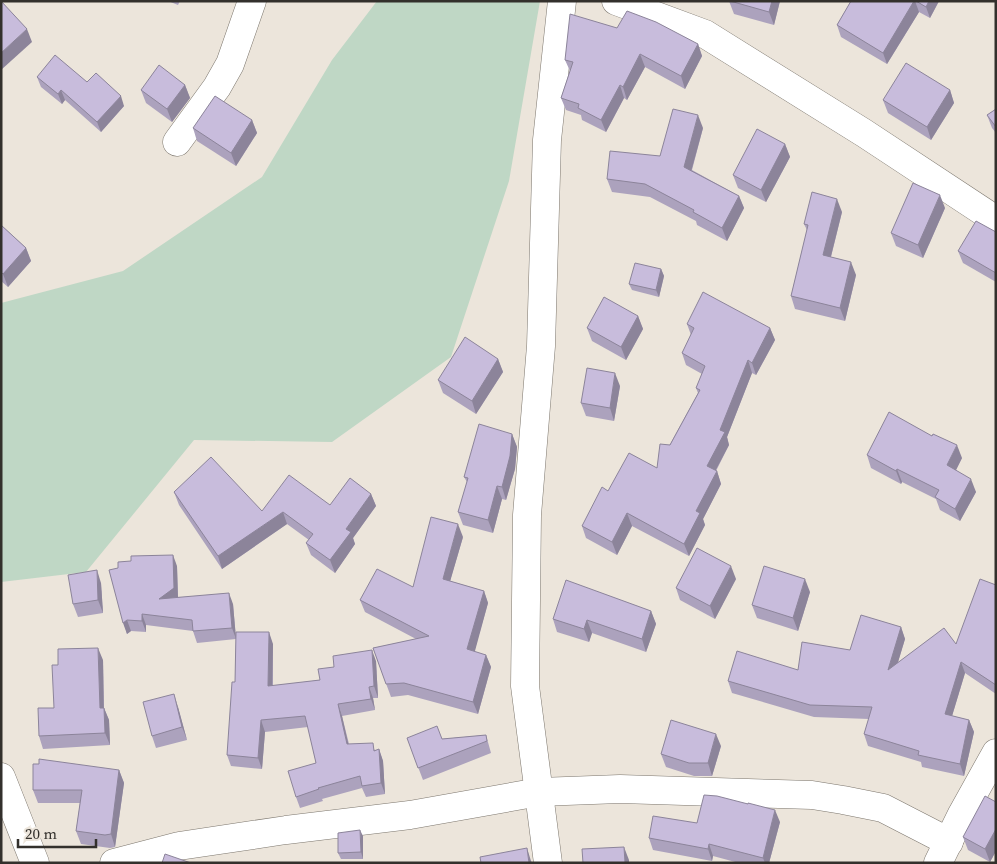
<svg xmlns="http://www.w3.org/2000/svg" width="997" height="864" viewBox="0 0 997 864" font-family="'Source Serif 4',serif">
<rect width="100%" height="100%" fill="#ece5db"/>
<polygon fill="#bfd7c5" points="377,1 540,1 509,181 451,357 332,442 194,440 86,572 1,582 1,303 123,271 262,177 332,60"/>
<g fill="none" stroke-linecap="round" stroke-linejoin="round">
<g stroke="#7c766d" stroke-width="29">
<g id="minor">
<polyline points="616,1 705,34 864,133 996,220"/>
<polyline points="177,142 217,87 230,64 252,1"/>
<polyline points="1,777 35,863"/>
<polyline points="114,863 179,846 286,830 410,815 539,792 620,789 812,795 843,800 883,808 949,842"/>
<polyline points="548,863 525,686 527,515 541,346 547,140 562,1"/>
<polyline points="938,863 962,814 996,753"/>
</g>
</g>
<use href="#minor" stroke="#fff" stroke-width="28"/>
</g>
<g fill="#aca2bd">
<polygon points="168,1 180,1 178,5"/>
<polygon points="729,1 780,1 774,25 734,14"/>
<polygon points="851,1 939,1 930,18 919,12 887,64 841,37 837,25"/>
<polygon points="617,28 698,44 702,56 685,89 645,67 627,100 624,98 606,132 582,120 581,115 566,110 561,98 570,71 565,60"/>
<polygon points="37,77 87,82 124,106 101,132 65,100 62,104 41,87"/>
<polygon points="185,85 190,98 172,122 146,103 141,90"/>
<polygon points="950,90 954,103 931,140 888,113 883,100"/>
<polygon points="996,109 996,133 992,128 987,115"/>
<polygon points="252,120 257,133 236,166 197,141 193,128"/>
<polygon points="703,128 692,170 739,196 744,208 727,241 697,225 696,221 650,197 612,192 607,179 660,156"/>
<polygon points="785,144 790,157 766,202 738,188 733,175"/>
<polygon points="945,208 923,258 896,246 891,233"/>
<polygon points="842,212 831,257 856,275 845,321 795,309 791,296 807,230 804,224"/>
<polygon points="1,225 26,248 31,261 8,287 1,281"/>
<polygon points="996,232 996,282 963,263 958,251"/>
<polygon points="661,269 664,276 659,297 632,290 629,284"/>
<polygon points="638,316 643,329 626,360 592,341 587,328"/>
<polygon points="687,324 770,328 775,340 756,375 752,373 727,437 729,445 716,471 717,471 721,484 703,519 705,525 689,556 632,526 617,555 586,538 582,526 608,491 657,468 698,393 696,388 702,374 686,365 682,353 691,335"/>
<polygon points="498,359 503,372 476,414 443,393 438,380"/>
<polygon points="620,386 614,421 586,416 581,403"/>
<polygon points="512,434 517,447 515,469 506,500 502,499 493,533 463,525 458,512 467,482 464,477"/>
<polygon points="867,455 962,458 956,470 976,492 960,521 940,510 936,499 902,482 901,484 871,468"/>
<polygon points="174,492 262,511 330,505 371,494 376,506 353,538 355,544 335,573 311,555 306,543 309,540 287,524 222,569 179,505"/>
<polygon points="463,537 450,581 484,591 488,603 474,652 486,655 491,667 478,714 408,695 391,697 373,648 416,639 365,612 360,600 413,587"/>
<polygon points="177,566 178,597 233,604 236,638 273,644 273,686 320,680 376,661 378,698 373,698 375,710 342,716 349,744 376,750 379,749 383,761 385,794 366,797 362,788 322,799 323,801 300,808 296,797 316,763 308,727 265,732 262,769 231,766 227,755 235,682 236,639 197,643 193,631 146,625 146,632 131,631 127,634 109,570"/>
<polygon points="736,579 715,619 680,600 676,588"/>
<polygon points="101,583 103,613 78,617 73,604"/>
<polygon points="996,585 996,694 965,673 952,716 969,720 974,732 964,776 922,767 921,762 868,746 864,734 869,719 814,717 732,693 728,681 798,670 850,650 901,627 905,639 898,662 956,644"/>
<polygon points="810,592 798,631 757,618 752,605"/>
<polygon points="651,611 656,624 646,652 592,633 589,642 557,632 553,619"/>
<polygon points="103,660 104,708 109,720 110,745 43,749 39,736 54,708 58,665"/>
<polygon points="178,707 187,740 156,748 152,736"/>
<polygon points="486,735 491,753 423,780 407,738 442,739"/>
<polygon points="721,746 712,776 694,776 666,767 661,754"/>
<polygon points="119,770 124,783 115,847 110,848 81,844 76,831 80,803 38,803 33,790"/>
<polygon points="996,802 996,851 990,862 968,850 963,837"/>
<polygon points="780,822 769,863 739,863 713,856 712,861 653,850 649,838 697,823"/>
<polygon points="363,836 363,859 341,859 338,853"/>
</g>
<g fill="#8c849a">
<polygon points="772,1 780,1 774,25 769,12"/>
<polygon points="914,1 915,1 919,12 887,64 883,53"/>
<polygon points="929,1 939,1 930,18 926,7"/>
<polygon points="27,29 32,42 1,70 1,53"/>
<polygon points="698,44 702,56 685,89 681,76"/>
<polygon points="640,54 645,67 627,100 623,87"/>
<polygon points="185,85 190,98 172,122 167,109"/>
<polygon points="620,85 624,98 606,132 601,120"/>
<polygon points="61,90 65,100 62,104 58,94"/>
<polygon points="950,90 954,103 931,140 927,127"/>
<polygon points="121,96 124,106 101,132 97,122"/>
<polygon points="698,115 703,128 689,179 684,167"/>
<polygon points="252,120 257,133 236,166 231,153"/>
<polygon points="785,144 790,157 766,202 761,190"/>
<polygon points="940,195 945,208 923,258 918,245"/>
<polygon points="739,196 744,208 727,241 722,228"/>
<polygon points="837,199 842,212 828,268 823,255"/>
<polygon points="26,248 31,261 8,287 3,274"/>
<polygon points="851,262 856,275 845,321 840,308"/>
<polygon points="661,269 664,276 659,297 656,290"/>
<polygon points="638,316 643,329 626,360 621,347"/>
<polygon points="770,328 775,340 756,375 752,363"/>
<polygon points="498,359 503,372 476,414 472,401"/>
<polygon points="748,360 752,373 727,437 729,445 711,479 707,466 720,430"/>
<polygon points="615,373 620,386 614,421 610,408"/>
<polygon points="512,434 517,447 515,469 506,500 502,487"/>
<polygon points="957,445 962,458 952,478 947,465"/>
<polygon points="897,469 902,482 901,484 896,471"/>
<polygon points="717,471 721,484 703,519 705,525 689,556 684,544 696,511"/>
<polygon points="971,479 976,492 960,521 955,509"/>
<polygon points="497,486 502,499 493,533 488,520"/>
<polygon points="371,494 376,506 353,538 355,544 335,573 330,560 346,529"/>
<polygon points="283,512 287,524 222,569 218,556"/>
<polygon points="627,513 632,526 617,555 612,542"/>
<polygon points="458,524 463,537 447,592 443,579"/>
<polygon points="173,555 177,566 178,599 159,599"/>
<polygon points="731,566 736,579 715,619 710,606"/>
<polygon points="97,570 101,583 103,613 98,600"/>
<polygon points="805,579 810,592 798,631 793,618"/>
<polygon points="484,591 488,603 472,662 467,649"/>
<polygon points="229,593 233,604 236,639 232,628"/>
<polygon points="651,611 656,624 646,652 642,639"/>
<polygon points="142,614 146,625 146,632 142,621"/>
<polygon points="127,620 131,631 127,634 123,623"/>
<polygon points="587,620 592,633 589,642 584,629"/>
<polygon points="901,627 905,639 892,682 888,670"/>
<polygon points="269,632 273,644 272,698 268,686"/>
<polygon points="98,648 103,660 104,720 100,708"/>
<polygon points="372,650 376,661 378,698 374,686"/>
<polygon points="486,655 491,667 478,714 473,702"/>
<polygon points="961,662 965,673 949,726 945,714"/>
<polygon points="369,687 373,698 375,710 371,699"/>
<polygon points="174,694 178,707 187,740 182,727"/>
<polygon points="338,704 342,716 351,756 347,744"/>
<polygon points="104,708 109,720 110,745 105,733"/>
<polygon points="261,720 265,732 262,769 258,758"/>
<polygon points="969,720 974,732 964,776 960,764"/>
<polygon points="716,734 721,746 712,776 708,763"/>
<polygon points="379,749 383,761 385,794 381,783"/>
<polygon points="119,770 124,783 115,847 111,834"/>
<polygon points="775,810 780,822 769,863 765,863 763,858"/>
<polygon points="996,829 996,851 990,862 985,849"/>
<polygon points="360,830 363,836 363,859 361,852"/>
<polygon points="709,844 713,856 712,861 708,849"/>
<polygon points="624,847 629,860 629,863 625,863"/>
<polygon points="527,848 531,861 532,863 529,863"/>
</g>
<g fill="#c8bcdc" stroke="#8c849a">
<polygon points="1,1 27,29 1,53"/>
<polygon points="730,1 772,1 769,12"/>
<polygon points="851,1 914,1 883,53 837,25"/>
<polygon points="916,1 929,1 926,7"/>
<polygon points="627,11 656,22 698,44 681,76 640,54 623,87 620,85 601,120 578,108 579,104 561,98 573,62 565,60 570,14 617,28"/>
<polygon points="55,55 87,82 96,73 121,96 97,122 61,90 58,94 37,77"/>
<polygon points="906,63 950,90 927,127 883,100"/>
<polygon points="159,65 185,85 167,109 141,90"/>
<polygon points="215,96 252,120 231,153 193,128"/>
<polygon points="673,109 698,115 684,167 739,196 722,228 693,212 694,210 645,184 607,179 610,151 660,156"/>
<polygon points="996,109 996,127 987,115"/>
<polygon points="757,129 785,144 761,190 733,175"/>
<polygon points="913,183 940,195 918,245 891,233"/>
<polygon points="812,192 837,199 823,255 851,262 840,308 791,296 808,225 804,224"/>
<polygon points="976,221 996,232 996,273 958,251"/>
<polygon points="1,225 26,248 3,274 1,272"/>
<polygon points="635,263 661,269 656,290 629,284"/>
<polygon points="703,292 770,328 752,363 748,360 720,430 725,432 707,466 717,471 696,511 700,513 684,544 627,513 612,542 582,526 602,487 608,491 629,453 657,468 660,444 670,445 700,390 696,388 705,366 682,353 694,328 687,324"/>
<polygon points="604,297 638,316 621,347 587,328"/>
<polygon points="465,337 498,359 472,401 438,380"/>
<polygon points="587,368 615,373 610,408 581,403"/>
<polygon points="889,412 932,436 933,434 957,445 947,465 971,479 955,509 935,497 939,490 897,469 896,471 867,455"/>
<polygon points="479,424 512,434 510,456 502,487 497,486 488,520 458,512 468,478 464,477"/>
<polygon points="211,457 262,511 289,475 330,505 350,478 371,494 346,529 351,532 330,560 306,543 313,534 283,512 218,556 174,492"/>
<polygon points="431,517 458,524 443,579 484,591 467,649 486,655 473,702 404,683 386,684 373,648 429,636 360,600 377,569 413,587"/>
<polygon points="697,548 731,566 710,606 676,588"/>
<polygon points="173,555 174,588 159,599 229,593 232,628 193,631 192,620 142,614 142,621 127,620 123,623 109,570 118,568 118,562 131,561 131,556"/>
<polygon points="764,566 805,579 793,618 752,605"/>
<polygon points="97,570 98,600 73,604 68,575"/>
<polygon points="980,579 996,585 996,685 961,662 945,714 969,720 960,764 918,755 919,751 864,734 872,707 810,705 728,681 737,651 798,670 802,642 850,650 861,615 901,627 888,670 944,628 956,644"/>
<polygon points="566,580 651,611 642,639 587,620 584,629 553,619"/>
<polygon points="236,632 269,632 268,686 320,680 318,669 334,667 333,656 372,650 374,686 369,687 371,699 338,704 347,744 373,743 374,751 379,749 381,783 362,786 360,776 318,788 319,789 296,797 288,771 316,763 305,716 261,720 258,758 227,755 232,682 235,682"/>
<polygon points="98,648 100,708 104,708 105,733 39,736 38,708 54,708 52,665 58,665 58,649"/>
<polygon points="174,694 182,727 152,736 143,702"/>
<polygon points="671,720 716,734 708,763 689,763 661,754"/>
<polygon points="437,726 442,739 486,735 487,741 418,768 407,738"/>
<polygon points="39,759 119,770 111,834 105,835 76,831 82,790 33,790 33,764 39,764"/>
<polygon points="704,795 717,796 748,804 748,803 775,810 763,858 709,844 708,849 649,838 653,816 697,823"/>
<polygon points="985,796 996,802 996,829 985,849 963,837"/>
<polygon points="360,830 361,852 338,853 338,833"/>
<polygon points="624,847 625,863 583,863 582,849"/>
<polygon points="527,848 529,863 481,863 480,857"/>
<polygon points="165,854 191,863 162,863"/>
</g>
<rect width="997" height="864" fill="none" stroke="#33302c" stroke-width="5"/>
<path d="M18 839v8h78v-8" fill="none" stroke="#33302c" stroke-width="2.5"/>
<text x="25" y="839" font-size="15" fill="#33302c" stroke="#ece5db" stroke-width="4" paint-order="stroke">20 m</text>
</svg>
